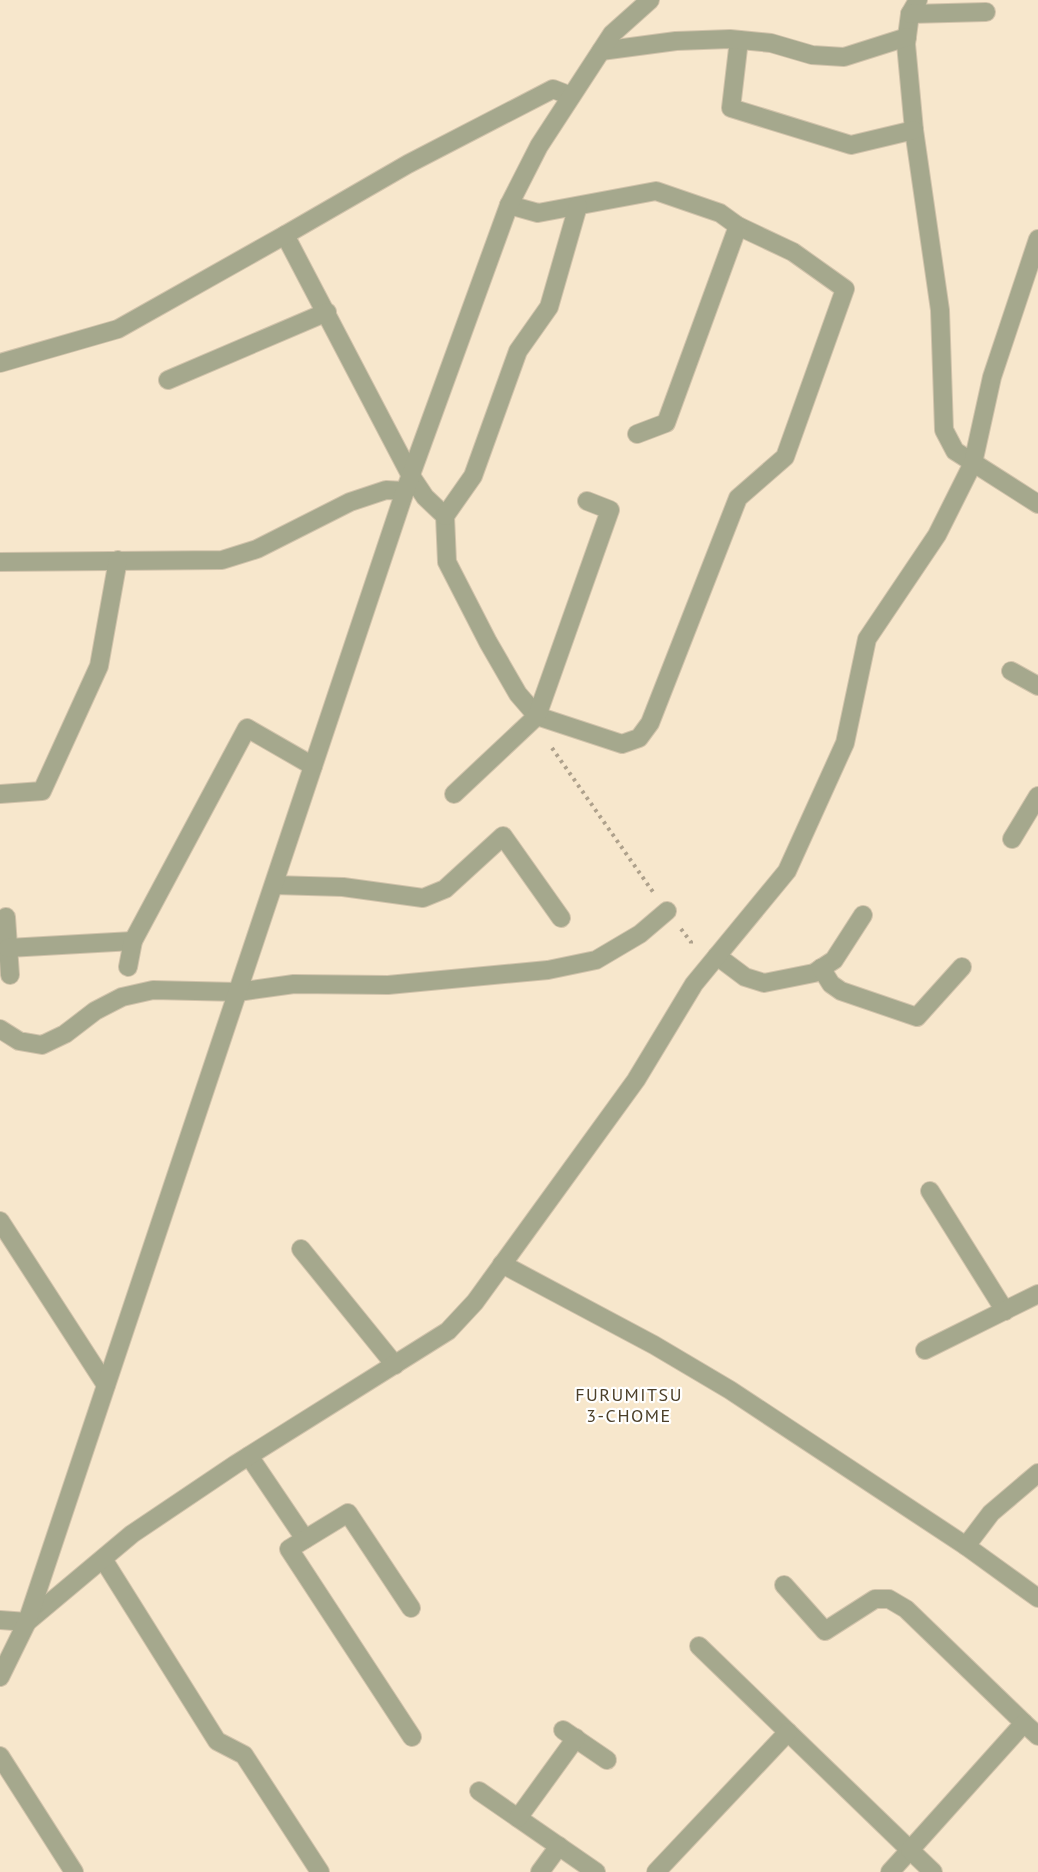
<svg xmlns="http://www.w3.org/2000/svg" width="1038" height="1872" viewBox="0 0 1038 1872" font-family="'PT Sans',sans-serif">
<rect width="100%" height="100%" fill="#f7e7cc"/>
<g fill="none" stroke-linecap="round" stroke-linejoin="round">
<g stroke="#d1c3ab" stroke-width="20">
<g id="minor">
<polyline points="918,0 910,14 906,44 914,130 940,310 944,430 955,451 1038,504"/>
<polyline points="910,14 986,12"/>
<polyline points="739,40 731,108 851,145 914,130"/>
<polyline points="601,51 676,41 730,39 771,43 812,55 844,57 907,37"/>
<polyline points="285,235 411,476 425,497 445,516 447,562 488,642 518,694 537,716 622,744 639,738 650,723 738,498 785,457 845,289 793,252 738,226 720,213 656,191 538,213 509,205"/>
<polyline points="0,363 118,329 285,235 408,164 553,89 571,96"/>
<polyline points="168,380 327,312"/>
<polyline points="637,434 666,423 738,226"/>
<polyline points="445,516 473,476 518,351 549,307 578,206"/>
<polyline points="0,562 222,560 257,549 350,502 386,490 405,491"/>
<polyline points="1011,671 1038,686"/>
<polyline points="0,794 42,791 99,666 118,560"/>
<polyline points="454,794 537,716 610,510 587,501"/>
<polyline points="1012,839 1038,796"/>
<polyline points="274,885 343,887 423,898 445,889 503,836 561,918"/>
<polyline points="6,917 10,975"/>
<polyline points="8,948 133,941"/>
<polyline points="717,956 745,977 764,983 814,973 834,960 863,915"/>
<polyline points="128,967 133,941 247,728 313,766"/>
<polyline points="821,968 831,984 841,991 917,1017 962,967"/>
<polyline points="0,1029 19,1041 42,1045 65,1034 95,1011 122,997 153,990 238,992 294,984 388,985 548,970 596,960 640,934 667,911"/>
<polyline points="930,1191 1005,1311"/>
<polyline points="0,1221 106,1385"/>
<polyline points="301,1249 395,1365"/>
<polyline points="502,1264 654,1345 730,1390 966,1546"/>
<polyline points="925,1350 1038,1294"/>
<polyline points="249,1456 305,1539"/>
<polyline points="1038,1473 991,1513 966,1546 1038,1598"/>
<polyline points="103,1559 217,1741 244,1755 320,1872"/>
<polyline points="784,1585 825,1631 875,1599 889,1599 906,1609 1024,1723"/>
<polyline points="411,1608 348,1513 289,1549 412,1737"/>
<polyline points="0,1620 27,1622 132,1534 236,1464 448,1331 475,1302 636,1080 694,984 787,871 845,743 867,639 937,535 973,463 992,377 1038,239"/>
<polyline points="699,1646 910,1850 890,1872"/>
<polyline points="0,1677 27,1622 405,491 509,205 539,146 612,34 650,0"/>
<polyline points="563,1730 607,1760"/>
<polyline points="0,1756 74,1872"/>
<polyline points="479,1791 596,1872"/>
<polyline points="518,1818 576,1738"/>
<polyline points="540,1872 559,1846"/>
<polyline points="656,1872 788,1732"/>
<polyline points="933,1872 910,1850 1024,1723 1038,1736"/>
</g>
</g>
<g stroke="#aea18c" stroke-width="4" stroke-dasharray="3 4.5" stroke-linecap="butt">
<polyline points="552,748 653,892"/>
<polyline points="681,929 691,942 691,948"/>
</g>
<use href="#minor" stroke="#a5a88d" stroke-width="18"/>
</g>
<g text-anchor="middle" stroke-width="4.5" stroke-linejoin="round" paint-order="stroke">
<g font-size="18" letter-spacing="1.5" fill="#4c3f28" stroke="#fff">
<text x="629" y="1401">FURUMITSU<tspan x="629" dy="21">3-CHOME</tspan></text>
</g>
</g>
</svg>
